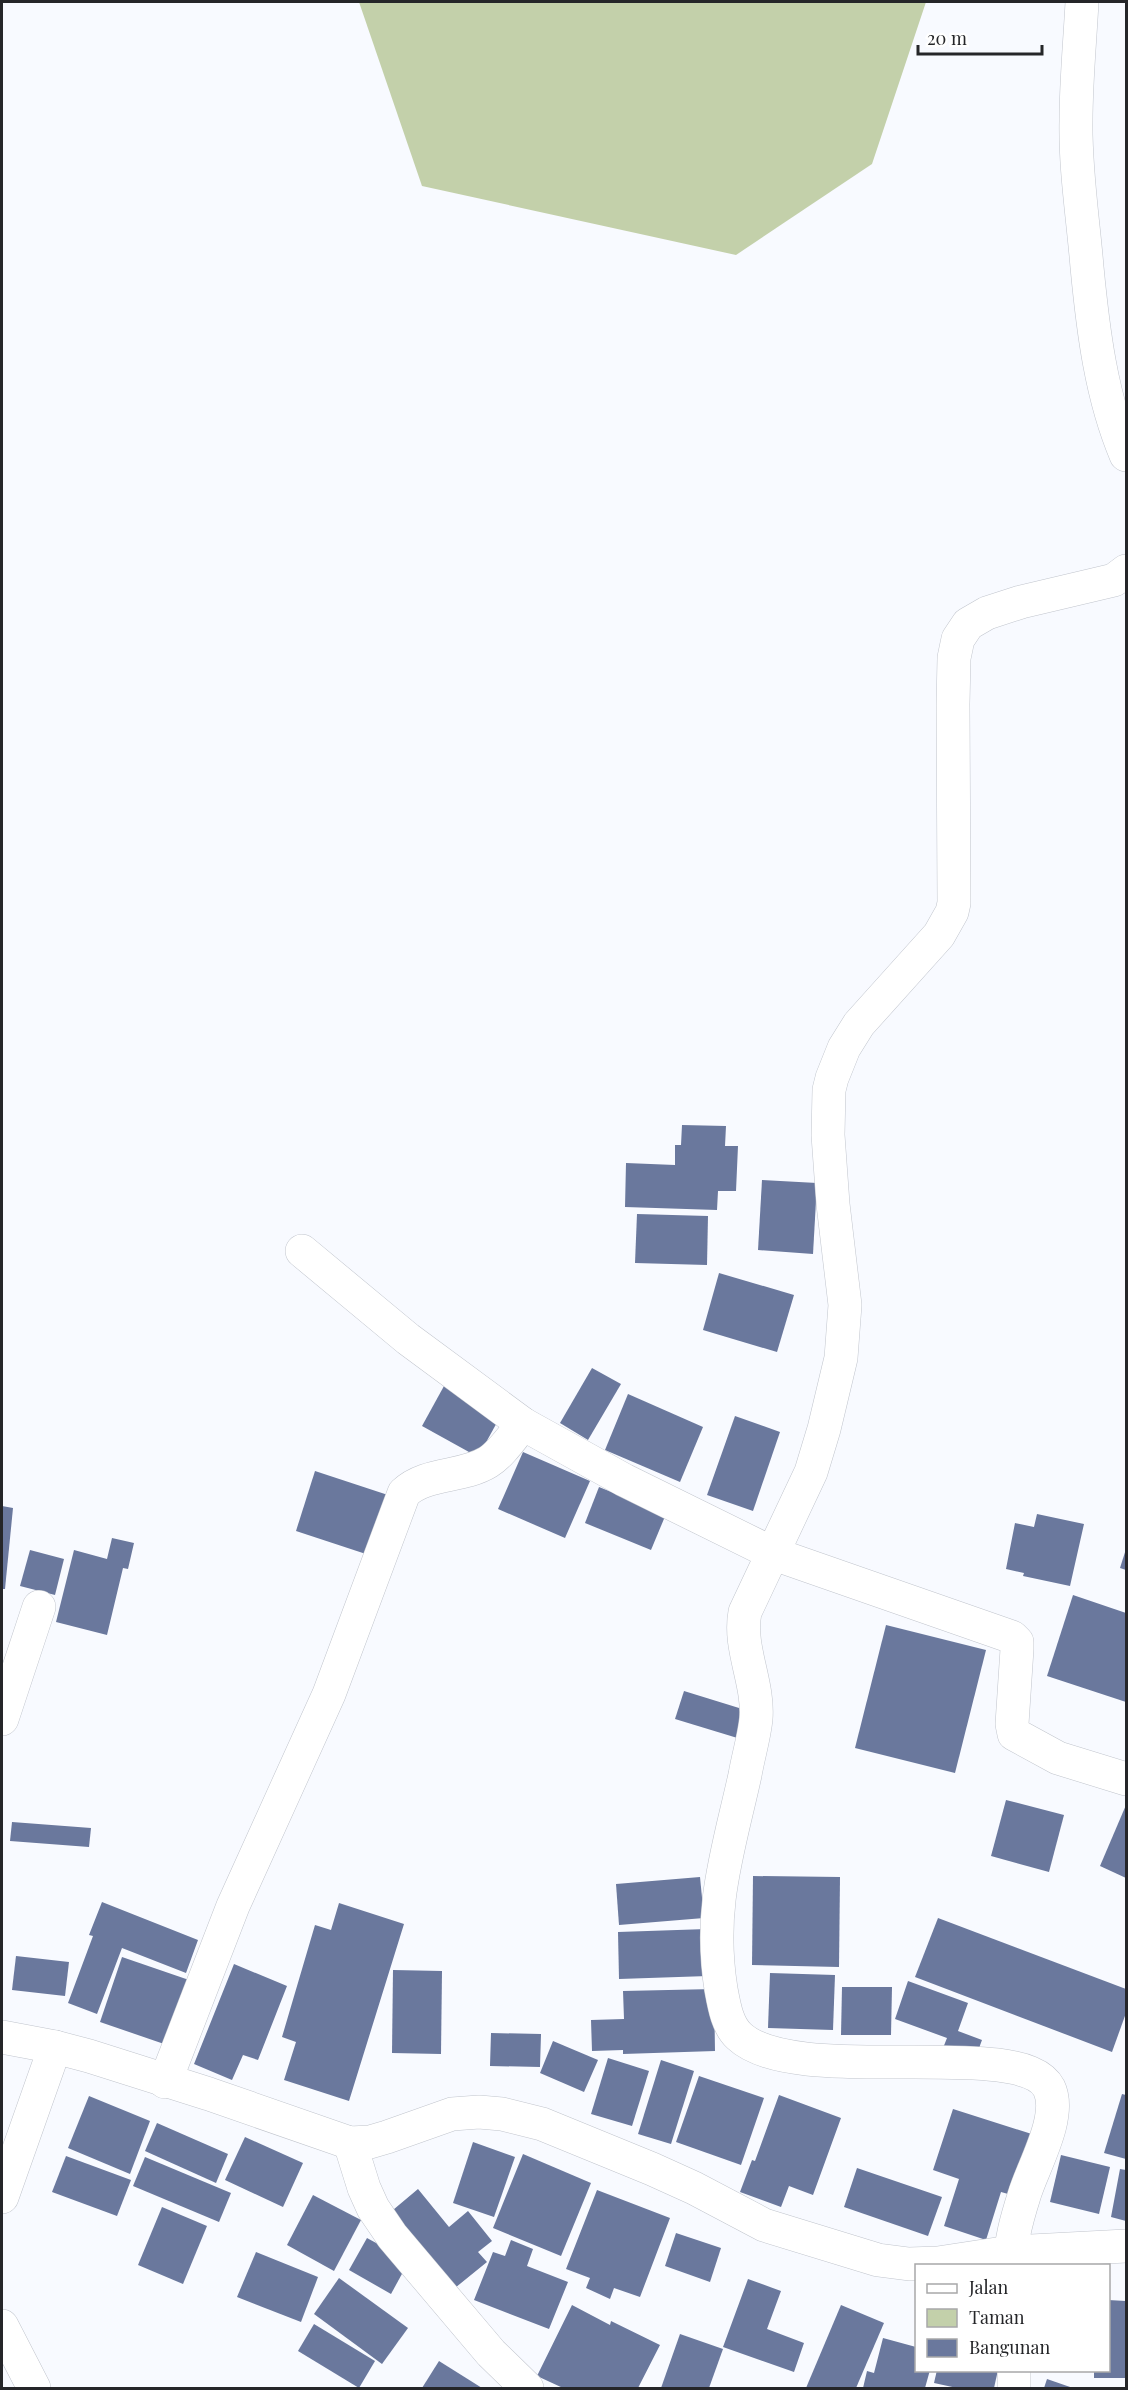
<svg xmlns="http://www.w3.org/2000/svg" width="1128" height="2390" font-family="'Playfair Display',serif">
	<rect width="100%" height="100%" fill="#f8faff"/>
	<path fill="#c3d0aa" d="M359,2h567l-54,162 -136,91 -314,-69z"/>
	<g fill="#6a789d">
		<path d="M682,1125l44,1 -1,20h13l-2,45h-18l-1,19 -92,-3 1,-44 49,2v-20h6z"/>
		<path d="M762,1180l55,3 -4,71 -55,-4z"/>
		<path d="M637,1214l71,2 -1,49 -72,-2z"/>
		<path d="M719,1273l75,22 -17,57 -74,-22z"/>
		<path d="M592,1368l29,16 -33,56 -28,-17z"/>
		<path d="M444,1386l56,31 -22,40 -56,-31z"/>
		<path d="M628,1394l75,33 -23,55 -75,-32z"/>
		<path d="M735,1416l45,16 -27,79 -46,-16z"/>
		<path d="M523,1452l67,29 -25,57 -67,-29z"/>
		<path d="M315,1471l79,26 -19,60 -79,-26z"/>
		<path d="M599,1487l67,27 -15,36 -66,-27z"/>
		<path d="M2,1506l11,2 -8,81h-3z"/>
		<path d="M1037,1514l47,10 -14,62 -47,-10 1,-3 -18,-4 9,-46 19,4z"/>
		<path d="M112,1538l22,5 -6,26 -5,-1 -16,67 -51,-13 18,-72 33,9z"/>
		<path d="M1126,1549v21l-6,-2z"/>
		<path d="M30,1550l34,9 -9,36 -35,-9z"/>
		<path d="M1073,1595l53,18v89l-79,-26z"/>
		<path d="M886,1625l100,25 -31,123 -100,-25z"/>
		<path d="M684,1691l68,21 -8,28 -69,-21z"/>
		<path d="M1006,1800l58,15 -15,57 -58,-16z"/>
		<path d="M1126,1805v73l-26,-12z"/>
		<path d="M12,1822l79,6 -2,19 -79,-6z"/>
		<path d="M753,1876l87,1 -1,90 -87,-2z"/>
		<path d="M700,1877l4,41 -85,7 -3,-41z"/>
		<path d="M102,1902l96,38 -12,33 -64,-25 -25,66 -29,-11 25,-67 -4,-1z"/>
		<path d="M339,1903l65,21 -55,177 -65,-21 12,-38 -14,-5 33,-112 16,5z"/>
		<path d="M938,1918l188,71v24l-14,39 -197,-75z"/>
		<path d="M707,1929l1,47 -89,3 -1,-47z"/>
		<path d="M16,1956l53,6 -4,34 -53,-6z"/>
		<path d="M122,1957l67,23 -22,65 -67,-23z"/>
		<path d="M234,1964l53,22 -29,74 -15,-5 -11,25 -38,-16z"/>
		<path d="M393,1970l49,1 -1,83 -49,-1z"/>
		<path d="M770,1973l65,2 -2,55 -65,-2z"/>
		<path d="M908,1981l60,22 -10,28 24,9 -7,19 -32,-11 4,-10 -52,-19z"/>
		<path d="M842,1987h50l-1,48h-50z"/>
		<path d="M714,1989l1,62 -92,3v-4l-31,1 -1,-31 33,-1 -1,-28z"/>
		<path d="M491,2033l50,1 -1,33 -50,-1z"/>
		<path d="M553,2041l45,19 -14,32 -44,-19z"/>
		<path d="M608,2058l41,13 -17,55 -41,-12z"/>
		<path d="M661,2060l33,11 -23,73 -33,-10z"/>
		<path d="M699,2076l65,22 -23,67 -65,-23z"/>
		<path d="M1122,2094l4,1v64l-22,-6z"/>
		<path d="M779,2095l62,23 -28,77 -24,-9 -8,21 -41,-15 12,-32 3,1z"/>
		<path d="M89,2096l61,25 -20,53 -62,-26z"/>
		<path d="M953,2109l85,27 -19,61 -18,-5 -15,48 -42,-14 15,-47 -26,-9z"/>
		<path d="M157,2123l71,31 -12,29 -71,-32z"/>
		<path d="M245,2137l58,26 -20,44 -58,-27z"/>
		<path d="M473,2142l42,15 -21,60 -41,-14z"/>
		<path d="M523,2154l68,29 -30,73 -68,-28z"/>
		<path d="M1061,2155l49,12 -11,47 -49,-12z"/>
		<path d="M66,2156l65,24 -14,36 -65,-24z"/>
		<path d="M145,2157l86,36 -12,29 -86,-36z"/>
		<path d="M857,2168l85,29 -14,39 -84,-29z"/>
		<path d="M1120,2169l6,1v51l-15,-4z"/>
		<path d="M418,2189l31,38 19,-16 24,30 -14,11 9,10 -37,30 -63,-77z"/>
		<path d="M597,2190l73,28 -30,79 -26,-9 -4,11 -24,-11 4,-10 -24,-9z"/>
		<path d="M313,2195l48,25 -27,51 -47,-26z"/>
		<path d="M162,2207l45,19 -24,58 -45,-19z"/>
		<path d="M676,2233l45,15 -11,34 -45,-16z"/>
		<path d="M367,2238l42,23 -18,33 -42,-24z"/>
		<path d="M511,2240l22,9 -6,17 41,16 -19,47 -75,-29 19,-48 12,4z"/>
		<path d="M256,2252l62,25 -17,45 -64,-25z"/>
		<path d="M339,2278l69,50 -26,36 -68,-50z"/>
		<path d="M748,2279l33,12 -14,38 37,14 -10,29 -71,-25z"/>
		<path d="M1108,2300l18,1v77h-32v-8h14z"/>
		<path d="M572,2305l38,20 1,-4 49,24 -22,43h-75l-26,-12z"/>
		<path d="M841,2305l43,18 -28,65h-50z"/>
		<path d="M314,2324l61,37 -16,27 -61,-37z"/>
		<path d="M680,2334l43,15 -14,39h-48z"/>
		<path d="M883,2338l33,9v23h14l-5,18h-62l4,-17 7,2z"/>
		<path d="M439,2361l43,27h-60z"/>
		<path d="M937,2370h61l-4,18h-37l-23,-5z"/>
		<path d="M1047,2379l26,9h-29z"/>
	</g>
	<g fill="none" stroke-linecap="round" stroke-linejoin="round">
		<g stroke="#c1c5cd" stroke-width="34">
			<g id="street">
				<path d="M1082,2c-2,39 -6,79 -6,119 -1,48 7,97 11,146 6,63 14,129 39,188"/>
				<path d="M302,1251l106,88 115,85 101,56 150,74 238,83 5,5v7l-5,75 2,10 44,24 68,21"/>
				<path d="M2,1719l37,-112"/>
				<path d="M2,2037l53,10 34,9 120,38 141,49 20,-1 17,-5 65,-23 27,-2 23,2 40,10 110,45 42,19 70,37 114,35 31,4 29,-1 72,-11 116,-6"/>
				<path d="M165,2082l68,-176 96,-212 75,-201c22,-21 58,-15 84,-31 13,-8 25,-26 35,-38"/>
				<path d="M350,2143l14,45 9,20 19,28 99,117 36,35"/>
				<path d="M2,2197l53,-150"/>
				<path d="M1010,2266c0,-24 7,-48 14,-70 8,-28 39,-79 25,-108 -27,-53 -254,1 -310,-52 -12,-11 -15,-31 -18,-47 -13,-81 7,-137 24,-214 3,-18 9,-37 11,-56 3,-37 -18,-71 -11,-107l66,-140 13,-43 17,-71 4,-53 -12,-101 -5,-69 1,-45 3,-12 12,-30 15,-24 80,-89 13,-23 2,-9 -1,-199 1,-46 4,-19 10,-15 19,-11 34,-11 93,-22 12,-9"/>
				<path d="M2,2326l32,62"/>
				<path d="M1014,2370v18"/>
			</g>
		</g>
		<use href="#street" stroke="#fff" stroke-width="33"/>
	</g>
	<rect width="1128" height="2390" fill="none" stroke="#252629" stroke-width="6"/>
	<rect x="915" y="2264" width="195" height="108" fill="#ffffff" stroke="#a8a8a9" stroke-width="1.5"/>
	<rect x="927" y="2284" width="30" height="9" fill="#ffffff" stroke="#a8a8a9" stroke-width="1.5"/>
	<text x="969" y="2294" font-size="18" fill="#252629">Jalan</text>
	<rect x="927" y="2309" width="30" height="18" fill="#c3d0aa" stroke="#a8a8a9" stroke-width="1.5"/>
	<text x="969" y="2324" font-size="18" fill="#252629">Taman</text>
	<rect x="927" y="2339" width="30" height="18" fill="#6a789d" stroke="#a8a8a9" stroke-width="1.5"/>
	<text x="969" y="2354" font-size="18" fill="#252629">Bangunan</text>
	<path d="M918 45v9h124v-9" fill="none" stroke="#252629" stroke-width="3"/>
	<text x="927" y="45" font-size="18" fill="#252629" stroke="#ffffff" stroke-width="4.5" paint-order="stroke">20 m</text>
</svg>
